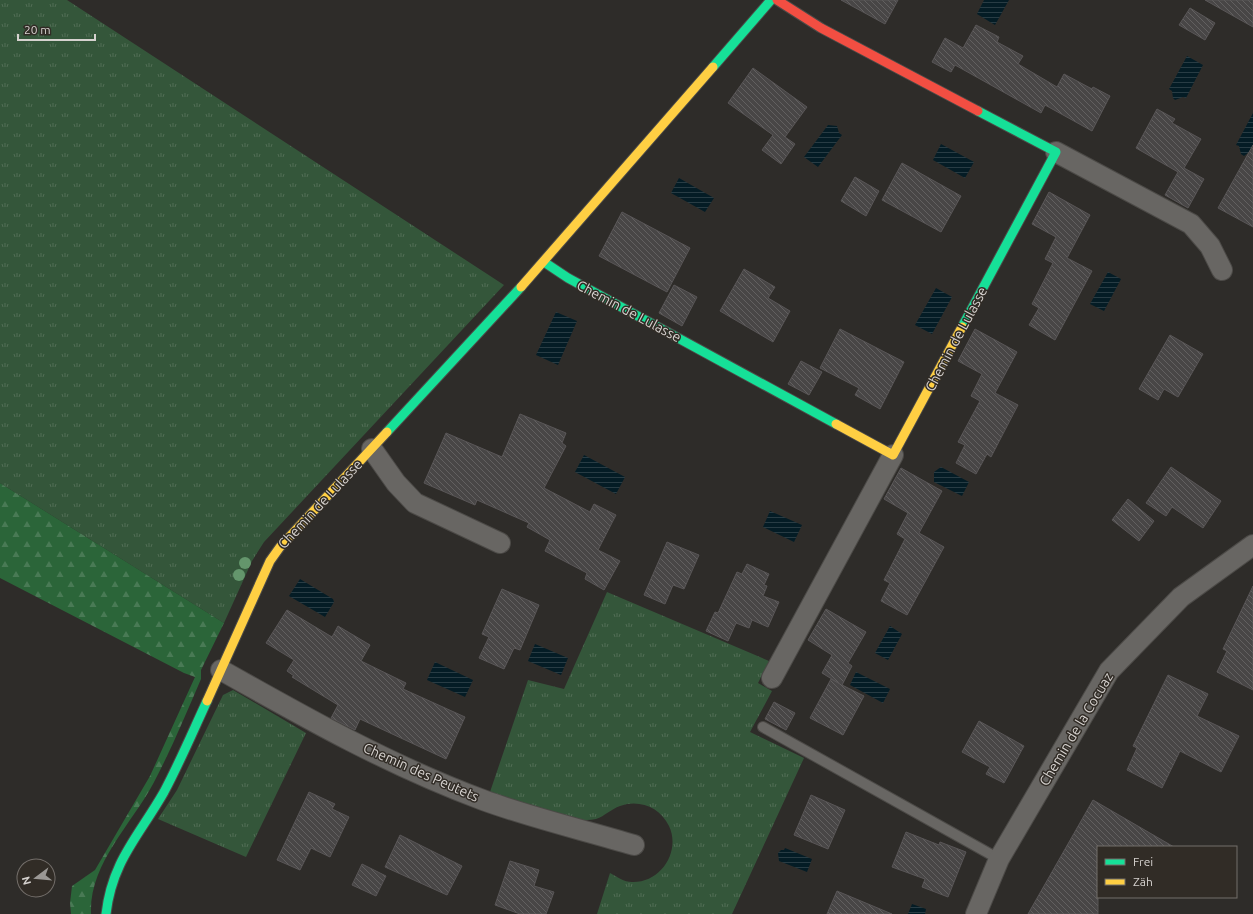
<svg xmlns="http://www.w3.org/2000/svg" width="1253" height="914" font-family="Ubuntu,sans-serif">
	<defs>
		<pattern id="grass-tufts" width="24" height="20" patternUnits="userSpaceOnUse"><rect width="24" height="20" fill="#34563a"/><path d="M3 7l-1-3M5 7V3M7 7l1-3M15 17l-1-3M17 17v-4M19 17l1-3" fill="none" stroke="#516d55"/></pattern>
		<pattern id="forest-firs" width="22" height="20" patternUnits="userSpaceOnUse"><rect width="22" height="20" fill="#2b6539"/><path d="M5 1l3.5 6h-7zM16 11l3.5 6h-7z" fill="#497a55"/></pattern>
		<pattern id="water-rules" width="6" height="5" patternUnits="userSpaceOnUse"><rect width="6" height="5" fill="#041c25"/><path d="M0 2.5h6" fill="none" stroke="#283c44"/></pattern>
		<pattern id="building-back-hatch" width="6" height="6" patternUnits="userSpaceOnUse"><rect width="6" height="6" fill="#484646"/><path d="M-1 5l2 2M0 0l6 6M5-1l2 2" fill="none" stroke="#626060"/></pattern>
	</defs>
	<rect width="100%" height="100%" fill="#2e2c29"/>
	<g fill="url(#grass-tufts)">
		<path d="M0,0h67l437,285 -240,257 -12,19 -28,62 -224,-140z"/>
		<path d="M607,592l162,69 -11,22 14,8 -22,41 54,26 -72,156h-135l13,-41c7,4 14,9 22,9 29,1 49,-31 37,-56 -9,-19 -30,-27 -49,-20 -9,3 -15,10 -24,13 -8,2 -16,1 -24,-1l-82,-26 38,-112 36,9z"/>
		<path d="M233,690l73,43 -60,124 -88,-38 19,-29 46,-95z"/>
	</g>
	<path fill="url(#forest-firs)" d="M0,483l224,140 -23,47v9c-15,35 -30,71 -48,105 -22,41 -64,80 -62,130h-20l-1,-11 2,-17 23,-16 55,-94 45,-99 -11,-4 -184,-95z"/>
	<g fill="url(#water-rules)">
		<path d="M984,0h25l-14,25 -18,-11z"/>
		<path d="M1187,56l16,9 -17,33 -3,-1 -8,3 -2,-2 -1,-7 -3,-2z"/>
		<path d="M1253,113v40l-4,-1 -5,4 -3,-2 -2,-8 -3,-1z"/>
		<path d="M828,125l9,1 2,7 3,2 -24,32 -14,-10z"/>
		<path d="M941,144l33,18 -9,16 -32,-18z"/>
		<path d="M679,178l35,20 -9,14 -34,-19z"/>
		<path d="M1108,272l13,7 -17,32 -14,-7z"/>
		<path d="M936,288l16,9 -20,37 -17,-9z"/>
		<path d="M556,312l21,9 -19,44 -22,-10z"/>
		<path d="M584,455l41,22 -9,17 -41,-22z"/>
		<path d="M941,467l28,15 -7,14 -28,-14v-10z"/>
		<path d="M770,511l32,14 -8,17 -31,-15z"/>
		<path d="M300,579l33,20 1,3 -9,15 -36,-21z"/>
		<path d="M890,626l12,8 -14,26 -13,-7z"/>
		<path d="M535,644l33,14 -7,17 -33,-14z"/>
		<path d="M435,662l38,18 -8,17 -38,-17z"/>
		<path d="M856,672l34,17 -7,14 -33,-18z"/>
		<path d="M785,848l27,11 -5,13 -28,-11 -1,-8 3,-3h3z"/>
		<path d="M912,904l14,5 -1,5h-17z"/>
	</g>
	<g fill="url(#building-back-hatch)" stroke="#595657">
		<path d="M841,0h57l-13,24z"/>
		<path d="M1205,0h48v27z"/>
		<path d="M1190,8l25,15 -10,17 -26,-15z"/>
		<path d="M976,25l23,12 -2,5 26,14 -5,8 39,23 7,-13 28,15 1,-2 17,9 -18,35 -47,-26 -4,8 -86,-48 -4,7 -19,-10 13,-24 18,10z"/>
		<path d="M753,68l54,39 -22,30 10,7 -14,20 -19,-14 11,-15 -45,-32z"/>
		<path d="M1157,109l18,10 -3,4 29,16 -17,29 20,11 -16,29 -23,-13 13,-23 -42,-24z"/>
		<path d="M1253,145v82l-35,-19z"/>
		<path d="M902,163l59,33 -20,36 -59,-32z"/>
		<path d="M855,177l24,14 -13,25 -25,-15z"/>
		<path d="M1049,192l41,23 -23,43 25,13 -37,69 -26,-15 10,-17 -7,-4 21,-41 -8,-4 11,-22 -24,-13z"/>
		<path d="M622,212l68,36 -23,44 -68,-36z"/>
		<path d="M744,269l31,18 -7,11 22,13 -17,31 -53,-31z"/>
		<path d="M674,285l23,12 -15,29 -23,-13z"/>
		<path d="M840,329l64,33 -24,47 -25,-14 4,-7 -39,-20z"/>
		<path d="M975,329l42,23 -22,41 23,12 -27,52 -4,-3 -11,20 -20,-11 9,-18 -7,-3 22,-41 -9,-5 11,-22 -24,-13z"/>
		<path d="M1170,335l33,19 -25,43 -14,-8 -6,11 -19,-11z"/>
		<path d="M801,361l21,11 -13,23 -21,-11z"/>
		<path d="M520,414l46,19 -4,10 4,3 -22,42 46,24 4,-8 22,11 -18,35 22,11 -16,29 -19,-11 2,-6 -42,-22 5,-11 -23,-13 2,-4 -52,-23 -2,5 -51,-22 22,-50 56,24z"/>
		<path d="M1171,467l50,34 -18,27 -31,-21 -6,9 -20,-13z"/>
		<path d="M901,468l41,23 -23,42 25,14 -37,68 -26,-14 9,-18 -6,-3 21,-41 -8,-5 11,-21 -24,-14z"/>
		<path d="M1128,499l26,22 -15,20 -27,-21z"/>
		<path d="M667,542l32,13 -15,34 -11,-4 -8,19 -21,-9z"/>
		<path d="M747,564l22,10 -5,11 3,1 -4,10 16,6 -11,25 -16,-7 -3,8 -13,-5 -8,18 -22,-10 9,-19 3,1 19,-41 5,2z"/>
		<path d="M1253,586v104l-36,-18 10,-21 -4,-2z"/>
		<path d="M502,589l37,16 -19,45 -6,-2 -10,21 -25,-11 10,-21 -7,-3z"/>
		<path d="M826,609l40,23 -18,31 4,3 -10,19 22,11 -21,39 -33,-17 21,-39 9,5 -18,-11 10,-18 -24,-15z"/>
		<path d="M287,610l45,27 6,-11 32,19 -9,16 45,22 -3,6 62,28 -19,42 -86,-40 -5,11 -24,-12 7,-13 -46,-28 2,-1 -7,-5 7,-11 -28,-17z"/>
		<path d="M1168,675l40,19 -11,22 42,20 -18,36 -41,-21 -18,37 -35,-18 10,-22 -4,-2z"/>
		<path d="M774,702l21,11 -9,17 -21,-11z"/>
		<path d="M979,721l45,25 -20,37 -18,-9 4,-7 -28,-15z"/>
		<path d="M309,792l26,12 -3,5 17,8 -19,40 -19,-9 -11,22 -23,-10z"/>
		<path d="M811,795l34,15 -17,39 -34,-14z"/>
		<path d="M1093,800l81,47h-76v67h-70z"/>
		<path d="M906,832l33,13 1,-3 26,10 -18,45 -26,-10 3,-8 -33,-12z"/>
		<path d="M400,835l62,31 -15,29 -62,-28z"/>
		<path d="M510,861l29,9 -5,16 20,6 -8,22h-26l-25,-9z"/>
		<path d="M362,864l24,12 -10,20 -24,-11z"/>
		<path d="M837,891l55,23h-65z"/>
	</g>
	<g fill="none" stroke-linecap="round" stroke-linejoin="round">
		<g stroke="#4c4a47" stroke-width="12">
			<path id="lane" d="M763,727l236,132"/>
		</g>
		<g stroke="#4c4a47" stroke-width="22">
			<g id="street">
				<path d="M1056,152l135,72 19,22 12,24"/>
				<path d="M372,449l24,34 19,20 85,40"/>
				<path d="M221,670c85,48 170,96 262,130 49,18 101,30 151,45"/>
				<path d="M772,678l121,-223"/>
				<path d="M976,914l23,-55 110,-188 72,-74 72,-52"/>
			</g>
		</g>
		<g stroke="#4c4a47" stroke-width="11">
			<g id="fast">
				<path d="M713,67l58,-67"/>
				<path d="M544,262l24,16 268,146"/>
				<path d="M962,327l94,-175 -78,-41"/>
				<path d="M387,432l134,-145"/>
				<path d="M106,914c6,-53 33,-78 58,-122 16,-30 29,-61 43,-91"/>
			</g>
		</g>
		<g stroke="#4c4a47" stroke-width="11">
			<g id="slow">
				<path d="M521,287l192,-220"/>
				<path d="M836,424l57,31 69,-128"/>
				<path d="M207,701l63,-140 10,-14 107,-115"/>
			</g>
		</g>
		<g stroke="#4c4a47" stroke-width="11">
			<path id="jam" d="M777,0l44,28 157,83"/>
		</g>
		<use href="#lane" stroke="#686663" stroke-width="10"/>
		<use href="#street" stroke="#686663" stroke-width="20"/>
		<use href="#fast" stroke="#16e098" stroke-width="9"/>
		<use href="#slow" stroke="#ffcf43" stroke-width="9"/>
		<use href="#jam" stroke="#f24e42" stroke-width="9"/>
	</g>
	<g fill="#64966c">
		<circle cx="245" cy="563" r="6"/>
		<circle cx="239" cy="575" r="6"/>
	</g>
	<g text-anchor="middle" dominant-baseline="central" stroke-width="3" stroke-linejoin="round" paint-order="stroke">
		<g font-size="14" fill="#d6d2cf" stroke="#312c26">
			<text transform="translate(629 311) rotate(28)">Chemin de Lulasse</text>
			<text transform="translate(956 339) rotate(-62)">Chemin de Lulasse</text>
			<text transform="translate(320 504) rotate(-47)">Chemin de Lulasse</text>
			<text transform="translate(1076 729) rotate(-59)">Chemin de la Cocuaz</text>
			<text transform="translate(421 772) rotate(24)">Chemin des Peutets</text>
		</g>
	</g>
	<rect x="1097" y="846" width="140" height="52" fill="#312c26" stroke="#736e6a"/>
	<rect x="1105" y="859" width="20" height="6" fill="#16e098" stroke="#736e6a"/>
	<text x="1133" y="866" font-size="12" fill="#d6d2cf">Frei</text>
	<rect x="1105" y="879" width="20" height="6" fill="#ffcf43" stroke="#736e6a"/>
	<text x="1133" y="886" font-size="12" fill="#d6d2cf">Zäh</text>
	<g transform="translate(36 878) rotate(254)"><circle r="19" fill="#312c26" stroke="#736e6a"/>
	<path d="M0-3L7 15L0 10L-7 15Z" fill="#9b9895"/>
	<text y="-6" font-size="11" font-weight="bold" text-anchor="middle" fill="#d6d2cf">N</text>
	</g>
	<path d="M18 34v6h77v-6" fill="none" stroke="#d6d2cf" stroke-width="2"/>
	<text x="24" y="34" font-size="12" fill="#d6d2cf" stroke="#312c26" stroke-width="3" paint-order="stroke">20 m</text>
</svg>
